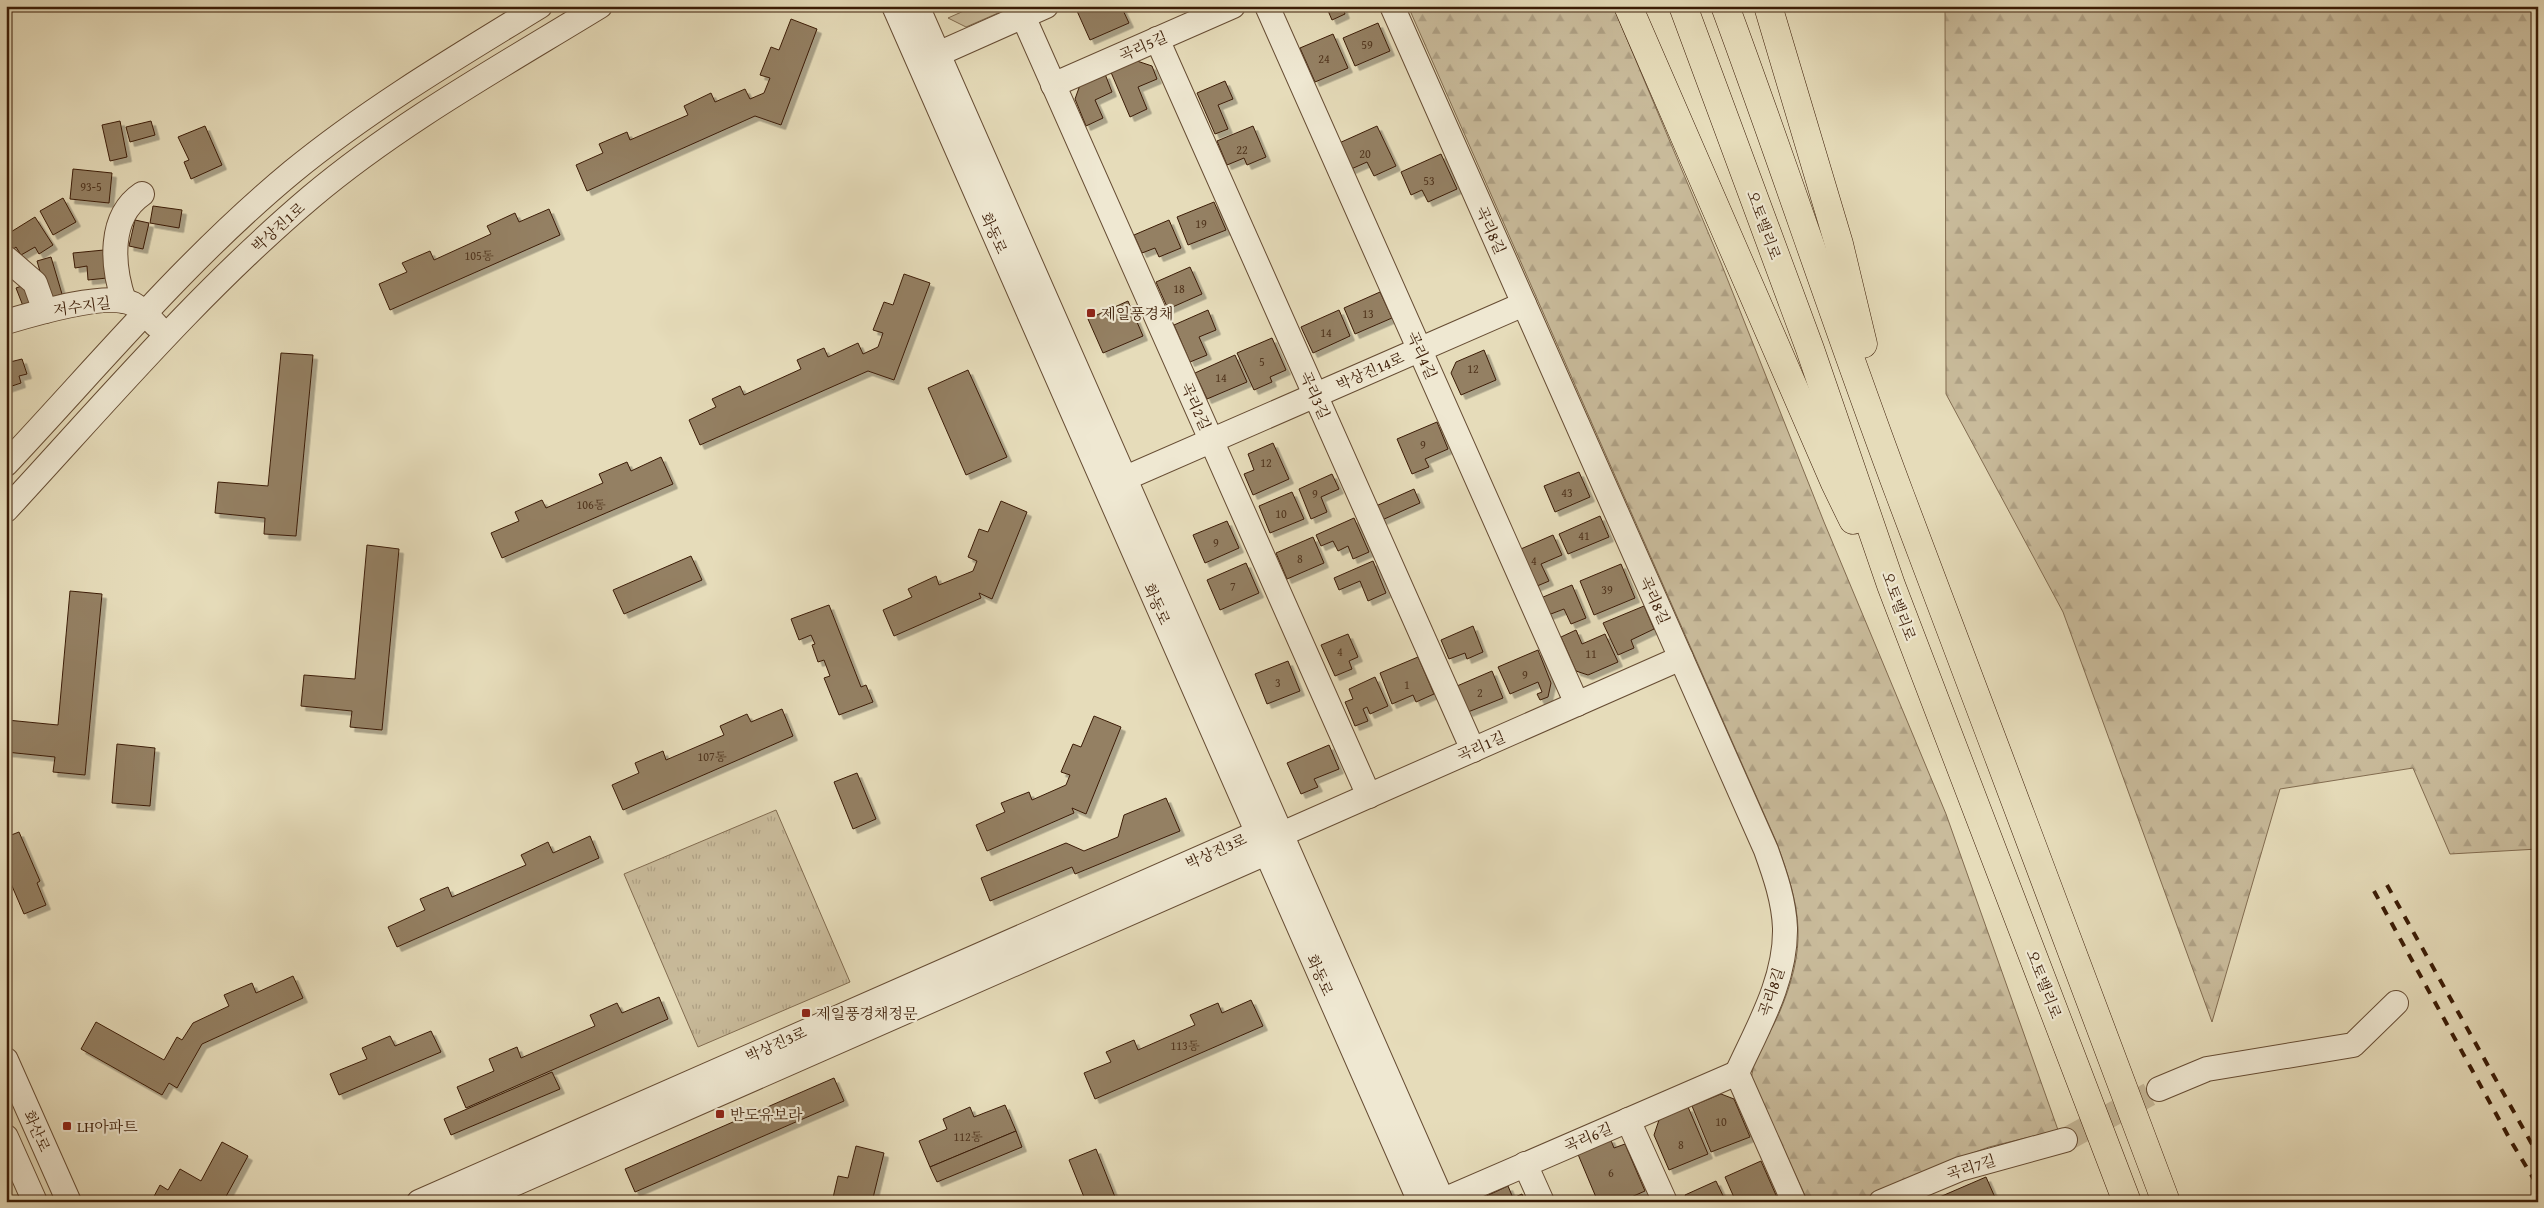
<svg xmlns="http://www.w3.org/2000/svg" width="2544" height="1208" font-family="'Gentium Book Plus','Noto Serif KR',serif">
	<defs>
		<pattern id="forest-firs" width="22" height="20" patternUnits="userSpaceOnUse" patternTransform="scale(1.25)"><rect width="22" height="20" fill="#c9bb9b"/><path d="M5 1l3.5 6h-7zM16 11l3.5 6h-7z" fill="#aea084"/></pattern>
		<pattern id="park-tufts" width="24" height="20" patternUnits="userSpaceOnUse" patternTransform="scale(1.25)"><rect width="24" height="20" fill="#c9bb9b"/><path d="M3 7l-1-3M5 7V3M7 7l1-3M15 17l-1-3M17 17v-4M19 17l1-3" fill="none" stroke="#aea084"/></pattern>
		<filter id="shadow"><feDropShadow dx="4.5" dy="4.5" stdDeviation="0" flood-color="#0004"/></filter>
	</defs>
	<rect width="100%" height="100%" fill="#e6dcba"/>
	<filter id="stains"><feTurbulence type="fractalNoise" baseFrequency=".004" numOctaves="4"/><feColorMatrix values="0 0 0 0 .2 0 0 0 0 .09 0 0 0 0 .02 0 0 0 .5 -.17"/></filter>
	<radialGradient id="worn" r=".72"><stop offset=".6" stop-color="#630" stop-opacity="0"/><stop offset="1" stop-color="#630" stop-opacity=".3"/></radialGradient>
	<path fill="#c9bb9b" stroke="#826c50" d="M975,6h39l-48,21 -18,-9z"/>
	<g fill="url(#forest-firs)" stroke="#826c50">
		<path d="M1408,6h205l108,257 103,259 122,292 112,316 -69,17 -33,12 -96,43h-52l-57,-123c2,-7 2,-16 5,-23 6,-14 16,-26 22,-40 30,-70 24,-105 -2,-175z"/>
		<path d="M1945,6h593v843l-88,5 -37,-86 -133,21 -68,233 -149,-410 -117,-218z"/>
	</g>
	<path fill="url(#park-tufts)" stroke="#826c50" d="M776,810l74,172 -152,65 -74,-173z"/>
	<g fill="#948064" stroke="#3b1c06" filter="url(#shadow)">
		<path d="M1089,6h32l8,17 -39,17 -13,-29z"/>
		<path d="M1326,6h16l3,8 -13,6z"/>
		<path d="M791,19l26,10 -36,96 -26,-9 -168,75 -11,-26 27,-12 -4,-9 28,-12 3,8 58,-25 -4,-9 27,-13 4,9 30,-13 5,10 14,-6 6,-15 -10,-3 11,-28 8,3z"/>
		<path d="M1378,23l12,28 -35,15 -12,-28z"/>
		<path d="M1333,34l15,34 -33,14 -15,-34z"/>
		<path d="M1134,60l18,6 5,13 -19,8 9,22 -17,8 -20,-47z"/>
		<path d="M1105,74l7,18 -17,8 8,18 -17,8 -11,-27 5,-14z"/>
		<path d="M1225,81l8,18 -15,6 10,24 -13,5 -18,-41z"/>
		<path d="M120,121l7,36 -17,4 -8,-36z"/>
		<path d="M151,121l4,14 -25,7 -4,-15z"/>
		<path d="M205,126l17,39 -31,14 -7,-17 5,-2 -11,-23z"/>
		<path d="M1253,126l13,31 -19,8 -3,-7 -17,7 -10,-24z"/>
		<path d="M1377,126l19,40 -22,10 -7,-14 -18,8 -12,-26z"/>
		<path d="M1441,154l16,35 -29,13 -6,-12 -11,5 -10,-23z"/>
		<path d="M73,169l39,4 -3,30 -39,-4z"/>
		<path d="M63,198l13,24 -23,13 -13,-24z"/>
		<path d="M1214,202l12,28 -38,15 -11,-28z"/>
		<path d="M153,206l29,4 -3,18 -29,-5z"/>
		<path d="M549,209l11,26 -170,75 -11,-26 28,-12 -5,-9 28,-12 4,9 57,-26 -4,-8 28,-13 4,9z"/>
		<path d="M35,217l18,28 -14,9 -4,-7 -14,8 -5,-8 -5,4 -5,-7v-9z"/>
		<path d="M135,220l14,3 -6,26 -14,-3z"/>
		<path d="M1169,220l12,28 -22,9 -4,-9 -13,5 -8,-18z"/>
		<path d="M104,250l3,28 -19,2 -1,-14 -12,2 -2,-15z"/>
		<path d="M51,257l11,37 -14,5 -11,-38z"/>
		<path d="M1190,267l12,27 -34,15 -12,-27z"/>
		<path d="M904,274l26,9 -36,97 -26,-9 -168,74 -11,-25 27,-13 -4,-8 28,-13 4,9 57,-26 -4,-9 27,-12 4,9 30,-14 5,11 15,-7 5,-14 -10,-3 11,-28 9,3z"/>
		<path d="M30,283l6,18 -13,5 -7,-18z"/>
		<path d="M1380,292l12,26 -37,16 -11,-26z"/>
		<path d="M1128,301l15,35 -40,17 -15,-34z"/>
		<path d="M1208,310l8,20 -17,7 8,18 -17,7 -16,-37z"/>
		<path d="M1339,310l11,26 -37,17 -12,-26z"/>
		<path d="M1272,338l14,32 -16,7 2,5 -18,8 -17,-37z"/>
		<path d="M1484,350l12,30 -35,15 -10,-22 5,-11z"/>
		<path d="M281,353l32,2 -17,181 -32,-2 1,-16 -50,-5 3,-31 50,4z"/>
		<path d="M1235,355l12,27 -40,17 -12,-26z"/>
		<path d="M22,359l5,15 -8,2 2,7 -15,5v-25z"/>
		<path d="M968,370l39,87 -41,18 -38,-87z"/>
		<path d="M1437,422l11,27 -23,10 4,8 -17,7 -15,-35z"/>
		<path d="M1273,443l16,36 -36,16 -9,-21 10,-4 -6,-16z"/>
		<path d="M661,457l12,27 -171,74 -11,-25 28,-12 -4,-9 27,-12 4,8 57,-25 -4,-9 28,-12 4,9z"/>
		<path d="M1579,472l11,25 -35,15 -11,-26z"/>
		<path d="M1332,474l7,15 -18,8 6,15 -16,7 -12,-30z"/>
		<path d="M1414,489l6,14 -38,17 -6,-14z"/>
		<path d="M1292,492l12,27 -34,14 -11,-27z"/>
		<path d="M1001,501l26,11 -35,87 -13,-6 2,5 -87,38 -11,-26 29,-13 -4,-8 28,-13 3,9 34,-14 4,-10 -9,-4 11,-28 9,3z"/>
		<path d="M1600,516l9,21 -41,17 -9,-20z"/>
		<path d="M1354,518l15,34 -16,7 -5,-13 -10,5 -5,-10 -12,5 -5,-11z"/>
		<path d="M1227,521l12,27 -34,15 -12,-28z"/>
		<path d="M1553,535l9,20 -21,9 8,17 -19,8 -16,-37z"/>
		<path d="M1313,537l11,26 -37,16 -11,-26z"/>
		<path d="M367,545l32,4 -17,181 -32,-3 2,-16 -51,-5 3,-31 51,4z"/>
		<path d="M691,556l11,24 -78,34 -11,-24z"/>
		<path d="M1373,561l13,32 -18,8 -8,-20 -21,9 -5,-12z"/>
		<path d="M1246,563l13,30 -39,17 -13,-30z"/>
		<path d="M1621,564l14,34 -41,17 -14,-34z"/>
		<path d="M1572,585l14,33 -15,6 -7,-15 -21,8 -7,-17z"/>
		<path d="M70,591l32,3 -17,181 -32,-3 2,-15 -49,-5 1,-32 51,5z"/>
		<path d="M829,605l32,82 5,-2 7,17 -34,13 -15,-37 6,-2 -6,-16 -6,2 -6,-17 3,-1 -4,-9 -12,5 -8,-21z"/>
		<path d="M1644,606l10,23 -23,11 3,8 -16,7 -15,-32z"/>
		<path d="M1473,626l10,26 -16,7 -2,-6 -16,6 -8,-19z"/>
		<path d="M1576,630l6,14 23,-10 13,28 -30,13 -12,-4 -15,-34z"/>
		<path d="M1348,634l10,23 -9,4 3,8 -17,7 -14,-31z"/>
		<path d="M1538,650l13,33 -3,14 -8,3 -3,-6 5,-2 -4,-10 -28,12 -12,-27z"/>
		<path d="M1418,657l16,37 -18,8 -3,-7 -21,9 -12,-31z"/>
		<path d="M1288,661l12,30 -33,13 -12,-30z"/>
		<path d="M1492,671l11,27 -35,14 -11,-26z"/>
		<path d="M1375,677l13,29 -18,8 -3,-7 -4,2 5,12 -13,5 -10,-24 8,-3 -4,-10z"/>
		<path d="M782,709l11,27 -170,74 -11,-25 27,-12 -4,-10 28,-12 3,9 58,-25 -4,-9 27,-12 4,8z"/>
		<path d="M1094,716l27,11 -35,87 -14,-6 2,5 -87,38 -11,-26 29,-13 -4,-9 28,-11 3,8 34,-15 4,-10 -9,-3 12,-28 8,3z"/>
		<path d="M117,744l38,4 -5,58 -38,-3z"/>
		<path d="M1329,745l10,24 -25,10 4,8 -17,7 -14,-31z"/>
		<path d="M857,773l19,46 -23,10 -19,-47z"/>
		<path d="M1166,798l14,33 -105,43 -3,-7 -82,34 -9,-23 85,-35 18,8 34,-14 6,-22z"/>
		<path d="M19,832l21,49 -3,2 9,22 -22,9 -18,-42v-35z"/>
		<path d="M590,836l9,22 -202,89 -9,-20 37,-17 -5,-11 28,-12 4,10 74,-32 -5,-10 27,-13 5,11z"/>
		<path d="M293,976l10,22 -101,46 -25,44 -8,-5 -7,12 -81,-46 15,-27 68,38 13,-23 5,3 11,-17 36,-17 -5,-11 28,-12 4,10z"/>
		<path d="M659,997l9,22 -202,89 -9,-21 37,-16 -5,-12 28,-12 4,11 74,-32 -5,-11 27,-12 5,10z"/>
		<path d="M1251,1000l12,26 -168,73 -11,-26 27,-11 -5,-10 28,-12 4,10 57,-25 -5,-10 28,-12 4,10z"/>
		<path d="M431,1031l10,21 -102,43 -9,-21 37,-15 -5,-11 28,-12 5,10z"/>
		<path d="M552,1072l8,17 -109,46 -7,-16z"/>
		<path d="M834,1078l10,23 -209,91 -10,-23z"/>
		<path d="M1721,1094l13,5 16,38 -39,15 -19,-46z"/>
		<path d="M1005,1105l11,26 -86,36 -11,-26 28,-12 -4,-10 27,-12 4,10z"/>
		<path d="M1688,1107l20,47 -39,16 -15,-35 5,-15z"/>
		<path d="M1016,1131l6,16 -85,35 -7,-15z"/>
		<path d="M1610,1138l4,10 11,-4 20,47 -25,11h-22l-21,-50z"/>
		<path d="M222,1142l26,14 -25,46h-72l9,-17 8,5 12,-21 21,12z"/>
		<path d="M856,1146l28,7 -12,49h-40l6,-26 10,2z"/>
		<path d="M1096,1149l21,53h-31l-17,-42z"/>
		<path d="M1761,1161l18,41h-43l-11,-25z"/>
		<path d="M1986,1177l11,25h-69z"/>
		<path d="M1716,1181l10,21h-38l-3,-7z"/>
		<path d="M1508,1186l5,12 9,-4 3,8h-41l-2,-4z"/>
	</g>
	<g fill="none" stroke-linecap="round" stroke-linejoin="round">
		<path stroke="#c4b696" stroke-width="24" stroke-dasharray="24 12" stroke-linecap="butt" d="M2065,1140l94,-51"/>
		<g stroke="#664c33" stroke-width="26">
			<g id="minor">
				<path d="M894,6l526,1196"/>
				<path d="M917,6l526,1196"/>
				<path d="M1267,6l310,698"/>
				<path d="M1392,6l374,844c9,25 18,51 19,78 1,52 -27,99 -48,145l57,129"/>
				<path d="M1023,16l346,780"/>
				<path d="M1157,39l316,711"/>
				<path d="M938,54l108,-48"/>
				<path d="M1053,85l180,-79"/>
				<path d="M6,258l29,25 10,28"/>
				<path d="M124,301c-12,-35 -16,-84 18,-107"/>
				<path d="M6,322c27,-8 102,-31 127,-18 9,5 16,14 23,21"/>
				<path d="M6,464c93,-99 181,-205 286,-292 77,-63 163,-114 248,-166"/>
				<path d="M1112,484l412,-180"/>
				<path d="M6,510c99,-107 194,-219 305,-313 88,-74 191,-131 289,-191"/>
				<path d="M6,1060l63,142"/>
				<path d="M2159,1089l48,-20 146,-24 43,-42"/>
				<path d="M1628,1120l37,82"/>
				<path d="M6,1137l29,65"/>
				<path d="M1525,1164l17,38"/>
				<path d="M419,1202l838,-369 25,1 399,-176"/>
				<path d="M473,1202l793,-349 9,-11"/>
				<path d="M1439,1202l298,-129"/>
				<path d="M1881,1202l79,-33 105,-29"/>
			</g>
		</g>
		<g stroke="#3b1c06" stroke-width="29">
			<g id="highway">
				<path d="M1628,6l207,477 18,37"/>
				<path d="M1683,6l127,343 81,236 236,617"/>
				<path d="M1725,6c60,162 114,327 175,489 88,236 179,470 266,707"/>
				<path d="M1768,6l71,238 24,100"/>
			</g>
		</g>
		<use href="#minor" stroke="#efe8d2" stroke-width="24"/>
		<use href="#highway" stroke="#e6dcba" stroke-width="28"/>
		<g stroke="#3b1c06" stroke-width="4" stroke-dasharray="9 9" stroke-linecap="butt">
			<path d="M2387,885l151,270"/>
			<path d="M2374,891l138,252 26,43"/>
		</g>
	</g>
	<g fill="#8f2418" stroke="#efe8d2" stroke-width="2">
		<rect x="1086" y="308" width="10" height="10" rx="2.5"/>
		<rect x="801" y="1008" width="10" height="10" rx="2.5"/>
		<rect x="715" y="1109" width="10" height="10" rx="2.5"/>
		<rect x="62" y="1121" width="10" height="10" rx="2.5"/>
	</g>
	<g text-anchor="middle" dominant-baseline="central" stroke-width="4.5" stroke-linejoin="round" paint-order="stroke">
		<g font-size="12" fill="#51351e">
			<text x="1367" y="44">59</text>
			<text x="1324" y="58">24</text>
			<text x="1242" y="149">22</text>
			<text x="1365" y="153">20</text>
			<text x="1429" y="180">53</text>
			<text x="91" y="186">93-5</text>
			<text x="1201" y="223">19</text>
			<text x="479" y="255">105동</text>
			<text x="1179" y="288">18</text>
			<text x="1368" y="313">13</text>
			<text x="1326" y="332">14</text>
			<text x="1262" y="361">5</text>
			<text x="1473" y="368">12</text>
			<text x="1221" y="377">14</text>
			<text x="1423" y="444">9</text>
			<text x="1266" y="462">12</text>
			<text x="1567" y="492">43</text>
			<text x="1315" y="493">9</text>
			<text x="591" y="504">106동</text>
			<text x="1281" y="513">10</text>
			<text x="1584" y="535">41</text>
			<text x="1216" y="542">9</text>
			<text x="1300" y="558">8</text>
			<text x="1534" y="560">4</text>
			<text x="1233" y="586">7</text>
			<text x="1607" y="589">39</text>
			<text x="1340" y="651">4</text>
			<text x="1591" y="653">11</text>
			<text x="1525" y="674">9</text>
			<text x="1278" y="682">3</text>
			<text x="1407" y="684">1</text>
			<text x="1480" y="692">2</text>
			<text x="712" y="756">107동</text>
			<text x="1185" y="1045">113동</text>
			<text x="1721" y="1121">10</text>
			<text x="968" y="1136">112동</text>
			<text x="1681" y="1144">8</text>
			<text x="1611" y="1172">6</text>
		</g>
		<g font-size="15" fill="#3b1c06" stroke="#efe8d2">
			<text transform="translate(1143 46) rotate(-24)">곡리5길</text>
			<text transform="translate(1764 225) rotate(70)">오토밸리로</text>
			<text transform="translate(278 227) rotate(-42)">박상진1로</text>
			<text transform="translate(1491 230) rotate(66)">곡리8길</text>
			<text transform="translate(994 233) rotate(66)">화동로</text>
			<text transform="translate(82 306) rotate(-8)">저수지길</text>
			<text transform="translate(1422 355) rotate(66)">곡리4길</text>
			<text transform="translate(1370 371) rotate(-24)">박상진14로</text>
			<text transform="translate(1315 395) rotate(66)">곡리3길</text>
			<text transform="translate(1196 406) rotate(66)">곡리2길</text>
			<text transform="translate(1655 600) rotate(66)">곡리8길</text>
			<text transform="translate(1157 604) rotate(66)">화동로</text>
			<text transform="translate(1899 606) rotate(70)">오토밸리로</text>
			<text transform="translate(1481 746) rotate(-24)">곡리1길</text>
			<text transform="translate(1216 851) rotate(-24)">박상진3로</text>
			<text transform="translate(1320 975) rotate(66)">화동로</text>
			<text transform="translate(2044 984) rotate(69)">오토밸리로</text>
			<text transform="translate(1771 992) rotate(-71)">곡리8길</text>
			<text transform="translate(776 1044) rotate(-24)">박상진3로</text>
			<text transform="translate(37 1131) rotate(66)">화산로</text>
			<text transform="translate(1588 1137) rotate(-23)">곡리6길</text>
			<text transform="translate(1971 1167) rotate(-18)">곡리7길</text>
		</g>
		<g font-size="15" fill="#3b1c06" stroke="#efe8d2" text-anchor="start">
			<text x="1101" y="313">제일풍경채</text>
			<text x="816" y="1013">제일풍경채정문</text>
			<text x="730" y="1114">반도유보라</text>
			<text x="77" y="1126">LH아파트</text>
		</g>
	</g>
	<rect width="2544" height="1208" fill="none" stroke="#e6dcba" stroke-width="25"/>
	<rect x="8" y="8" width="2529" height="1193" fill="none" stroke="#3b1c06" stroke-width="2.5"/>
	<rect x="12" y="12" width="2519" height="1183" fill="none" stroke="#3b1c06"/>
	<rect width="100%" height="100%" filter="url(#stains)"/>
	<rect width="100%" height="100%" fill="url(#worn)"/>
</svg>
